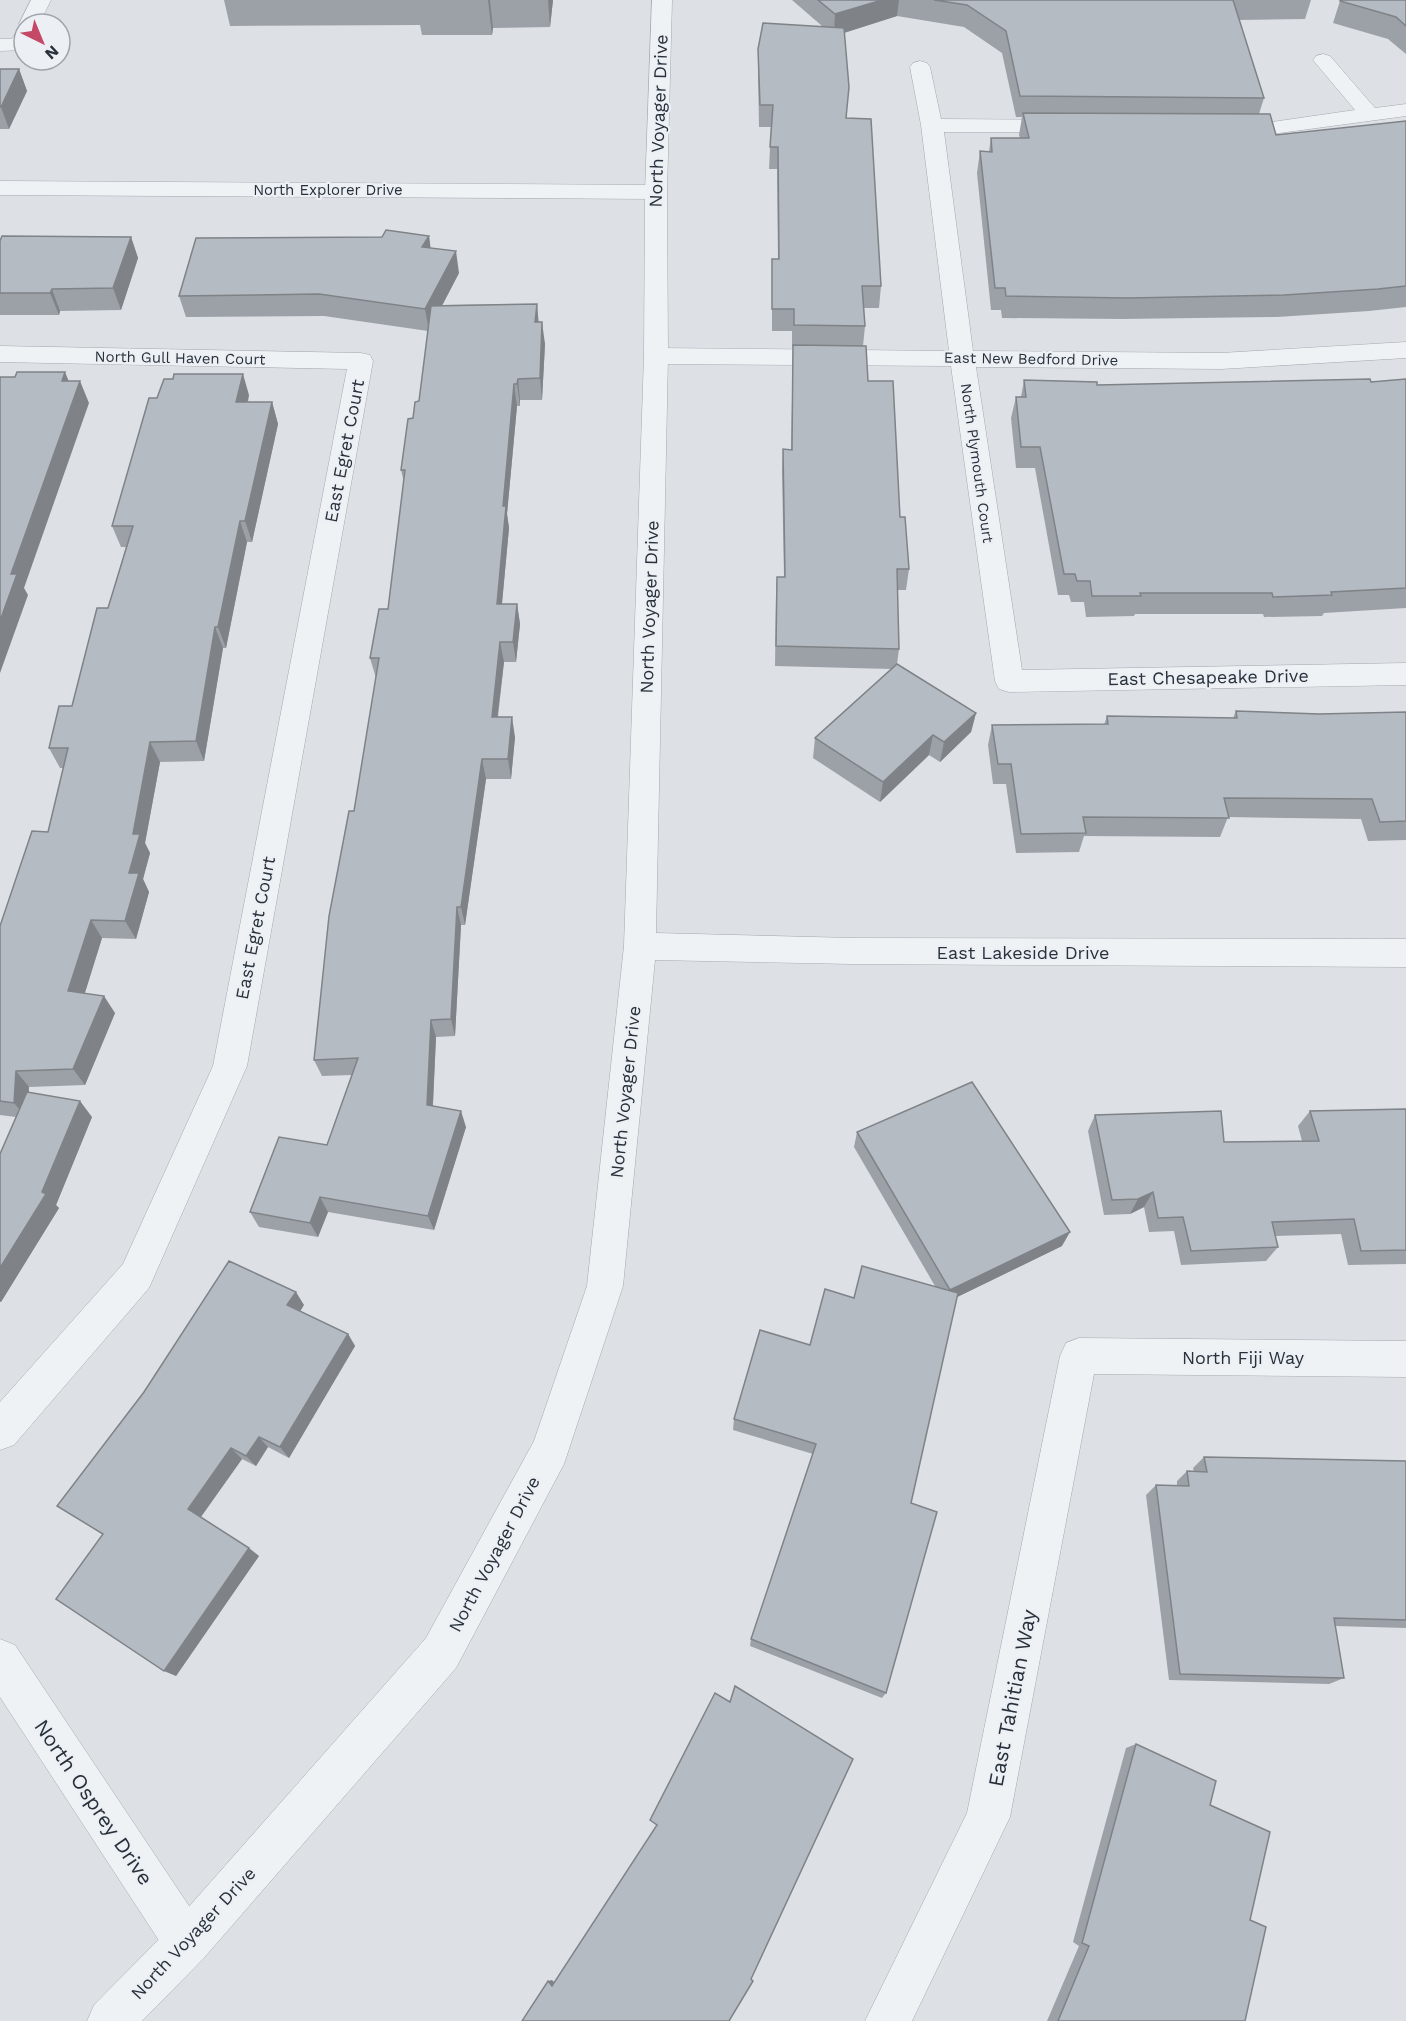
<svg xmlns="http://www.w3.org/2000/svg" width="1406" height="2021" font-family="'Work Sans',sans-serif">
	<rect width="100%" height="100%" fill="#dde1e6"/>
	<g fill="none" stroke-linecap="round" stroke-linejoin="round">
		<g stroke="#a3a9af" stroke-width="1">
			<g id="minor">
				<path d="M31,0h20l-12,24h-15v5l-2,-1 -3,-4z"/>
				<path d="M24,29v21l-24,1v-12h12l5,-8z"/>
				<path d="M1323,54l7,2 45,52 31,-4v12l-134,18 -52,-1 -3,-5 3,-5 52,-1 83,-12 -42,-50 3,-4z"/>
				<path d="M920,61l7,2 3,4 11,52 125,1 8,1 3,5 -3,5 -8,1h-122l29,219 248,2 185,-11v16l-185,11 -245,-2 46,303 384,-7v22l-397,7 -10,-3 -4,-8 -44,-315 -295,-2 -9,-3 -3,-5 3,-5 9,-3 293,3 -28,-226 -11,-58 3,-4z"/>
				<path d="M0,181l656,4 8,2 3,5 -3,5 -8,2 -656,-4z"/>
				<path d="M0,346l361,7 9,2 3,6 -126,705 -98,222 -135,157 -14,5v-48l123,-138 90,-198 134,-697 -347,-7z"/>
				<path d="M1079,1338l327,3v36l-312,-3 -84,443 -98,204h-47l102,-208 93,-457 6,-13z"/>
				<path d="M0,1639l15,6 188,282 7,16 -7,16 -16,7 -16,-7 -171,-262z"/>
			</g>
		</g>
		<g stroke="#a3a9af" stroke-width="1">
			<path id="tertiary" d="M652,0h20l-5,192 1,164 -12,577 196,5 554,1v28l-554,-3 -197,-4 -32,326 -59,178 -108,204 -253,291 -61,62h-55l7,-16 77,-78 255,-289 108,-197 53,-155 37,-340 20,-590 1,-164z"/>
		</g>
		<use href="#minor" fill="#eff2f5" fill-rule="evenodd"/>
		<use href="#tertiary" fill="#eff2f5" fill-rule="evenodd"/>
	</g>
	<g fill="#9ca1a7">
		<path d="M224,0h329l-3,27 -57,1 -1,7h-70l-2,-10 -190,1z"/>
		<path d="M792,0h519l-6,19 -66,1 25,78 -5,16 17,21 130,-14v186l-37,4 -92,6 -155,2 -120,-1 -1,-8h-10l-14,-137 3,-22h9l2,-13h29l-1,-3 3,-18h-6l-14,-64 -38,-26 -67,-11 -53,17 3,85 34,168 -2,22h-16l2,18 -2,20 5,35 32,136 9,52 -3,21h-9l2,59 -2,15 79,49 -5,19 -31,30 -11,-7 -49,47 -67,-44 2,-20 76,-69 -116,-3 1,-68 1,-21h7l-2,-106 1,-22 8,1 2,-103h-1v-16h-20v-72h6l-1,-90h-8l2,-42h-12l-1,-57v-21l64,-23z"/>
		<path d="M1406,0v54l-18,-15 -55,-16 7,-22z"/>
		<path d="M0,69h19l8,22 -18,38h-9z"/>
		<path d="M429,236l1,12 29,25 -17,32 95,-1 1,18 7,22 -3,56h-22v6h-3l-10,108 2,14 -7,76h15l3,20 -4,38h-12l-6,55 17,20 -4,42h-25l-21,146h-4l-6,111 -19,1 -3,69 33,21 -32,103 -106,-18 -10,25 -59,-10 -9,-15 77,-67 25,-70 -30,1 -8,-16 62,-382 -6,-20 18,-49 16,-127 -3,-12 12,-52 6,-17 9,-70 -104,-15 -138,1 -7,-21 203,-59z"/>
		<path d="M131,237l7,21 -17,52 -61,1 -1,4h-59v-74z"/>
		<path d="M1406,379v229l-82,5 -2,3 -58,1 -1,-3h-128l-1,2 -48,1 -2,-15h-13l-2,-7h-11l-23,-127h-19l-5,-50 5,-21h5l3,-17 73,5 274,-3z"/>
		<path d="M249,395l-1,7h24l6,22 -26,118h-5l-21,106h-3l-19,113 -44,1 -15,81 5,10 -7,26 6,13 -13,47 -34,-1 -17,55 30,20 -30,72 -56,2v5l63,25 -36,88 3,3 -58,94h-1v-148l16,-37 -16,-2v-189l48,-94 15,-64h-3l-11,-20 23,-42 36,-98 18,-61h-5l-9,-21z"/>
		<path d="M1236,711l83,3 87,-2v128l-38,1 -7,-22 -133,-2 -8,20 -136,-1 -5,16 -63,1 -10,-69h-13l-5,-39 4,-20h112l3,-9 126,2z"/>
		<path d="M1406,1109v155l-58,1 -7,-31 -66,2 3,11 -12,14 -85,4 -7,-34 -25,1 -5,-25 -14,7 -26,1 -16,-84 7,-16 129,27 78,-1 -4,-15 12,-15z"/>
		<path d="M857,1132l205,114 -105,51 -46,206 -25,190 -4,5 -132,-52 1,-7 62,-185 -80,-24 1,-11 76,-74 44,-47 81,-12 -81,-139z"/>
		<path d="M304,1305l-4,6 48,23 7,12 -66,112 -21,-11 -12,19 -14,-7 -41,58 58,39 -83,120 -73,-141z"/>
		<path d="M1204,1457l202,4v167l-71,-2 9,52 -15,6 -160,-4 -23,-185 10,-10 21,1v-5l10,-10 7,1 -1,-4z"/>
		<path d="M1136,1744l74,61 40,115 -5,101h-198l32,-75 -6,-4 53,-194z"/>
	</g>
	<g fill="#7f8388">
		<path d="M488,0h2l3,28 -1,7z"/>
		<path d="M548,0h5l-3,27z"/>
		<path d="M882,0h17l-2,16 -63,20 1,-22z"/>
		<path d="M19,69l8,22 -18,38 -8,-22z"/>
		<path d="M429,236l3,22 -10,-11z"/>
		<path d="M131,237l7,21 -17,52 -8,-22z"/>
		<path d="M456,251l3,22 -30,58 -4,-22z"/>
		<path d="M52,289l8,22 -1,4 -9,-22z"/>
		<path d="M537,304l2,22 -4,-4z"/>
		<path d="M542,322l3,22 -3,56 -2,-22z"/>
		<path d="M65,372l9,22 -12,-13z"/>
		<path d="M243,374l6,21 -7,29 -6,-22z"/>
		<path d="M518,379l2,21v6l-3,-22z"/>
		<path d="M80,381l9,22 -65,185 4,7 -28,78v-52l11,-47z"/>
		<path d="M514,384l3,22 -10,108 2,14 -9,96 -3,-20 6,-98z"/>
		<path d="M272,402l6,22 -26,118 -7,-21z"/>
		<path d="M240,521l7,21 -21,106 -8,-21z"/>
		<path d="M517,604l3,20 -4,38 -3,-20z"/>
		<path d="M215,627l8,21 -19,113 -8,-20z"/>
		<path d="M500,642l4,20 -9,74 -3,-19z"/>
		<path d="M976,713l-5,19 -31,30 4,-20z"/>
		<path d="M512,717l3,20 -4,42 -3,-20z"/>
		<path d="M933,735l-4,20 -49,47 3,-20z"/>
		<path d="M150,742l10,20 -15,81 5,10 -7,26 6,13 -13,47 -11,-18 8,-87z"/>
		<path d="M482,759l4,20 -21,146 -4,-18z"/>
		<path d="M457,907l4,18 -6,111 -4,-17z"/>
		<path d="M91,920l11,18 -22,70 -12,-17z"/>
		<path d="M104,996l11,17 -30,72 -12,-16z"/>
		<path d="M431,1020l5,17 -4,84 -5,-16z"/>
		<path d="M16,1071l13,16 -2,31 -13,-15z"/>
		<path d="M80,1101l12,16 -36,88 3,3 -58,94 -1,-1v-33l42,-76z"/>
		<path d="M461,1111l5,16 -32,103 -6,-14z"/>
		<path d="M1153,1192l-9,15 -14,7 8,-15z"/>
		<path d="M320,1197l8,15 -10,25 -8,-14z"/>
		<path d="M1070,1232l-8,14 -117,57 5,-13z"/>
		<path d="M296,1292l8,13 -8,13 -9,-13z"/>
		<path d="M348,1334l7,12 -66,112 -9,-11z"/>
		<path d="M259,1437l9,10 -12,19 -10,-10z"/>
		<path d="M231,1448l11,11 -42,59 -12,-9z"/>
		<path d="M249,1548l10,8 -83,120 -12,-5z"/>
		<path d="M552,1980l4,4 -4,2 -4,-5z"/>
	</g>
	<g fill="#b5bbc2" stroke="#7f8388" stroke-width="1.5">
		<path d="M818,0h64l-47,14z"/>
		<path d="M934,0h299l31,98 -244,-2 -14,-65 -39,-26z"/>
		<path d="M1341,0h65v26l-10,-9 -56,-16z"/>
		<path d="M763,23l81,5 5,59 -3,31 25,1 10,167h-19l3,40 -71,-1v-16h-22v-50h7l-1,-112h-8l3,-42h-13l-2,-56z"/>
		<path d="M0,69h19l-18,38h-1z"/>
		<path d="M1023,113l247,1 6,21 130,-14v165l-28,3 -94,6 -156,3 -122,-2 -1,-8h-10l-15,-137 12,1 -1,-14h38z"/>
		<path d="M386,230l43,6 -7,11 34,4 -31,58 -106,-15 -140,2 17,-58 186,-1z"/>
		<path d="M2,236l129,1 -18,51 -61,1 -2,4h-50v-52z"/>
		<path d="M537,304l-2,18h7l-2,56 -22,1 -1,5h-3l-11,122h3l-9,98h20l-4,38h-13l-8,75h20l-4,42h-26l-21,148h-4l-6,112 -20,1 -4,85 34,6 -33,105 -108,-19 -10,26 -60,-11 29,-75 48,8 31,-87 -44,2 15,-144 20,-105h5l25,-153h-9l9,-49h9l17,-139h-4l7,-51 5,-1 2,-16 4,-1 12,-95z"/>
		<path d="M793,345l73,1 2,35h25l7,136h5l4,52h-12l2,80 -123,-3 1,-69h8l-2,-128 9,1z"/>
		<path d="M17,372h48l-3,9h18l-69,193h6l-17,47v-244h15z"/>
		<path d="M174,374h69l-7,28h36l-27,119h-5l-22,106h-3l-19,114 -46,1 -17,92h7l-11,39h10l-14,48 -34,-1 -23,71 36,5 -31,73 -57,2 -2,32 -14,-2v-175l32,-95 16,1 20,-84h-19l10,-42h13l25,-98h11l25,-82h-21l37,-128h8l7,-19h9z"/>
		<path d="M1370,379l1,3 35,-3v209l-75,4 1,3 -59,2 -1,-4h-132l1,3h-49l-2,-15h-13l-2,-7h-11l-24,-127h-19l-5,-50h10l-2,-17 73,2v3z"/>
		<path d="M897,664l79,49 -32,29 -11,-7 -50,47 -68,-44z"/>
		<path d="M1236,711l83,3 87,-2v109l-26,1 -8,-23 -148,-1 5,20 -146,-1 3,16 -65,1 -10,-70h-13l-6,-39 116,-1 -1,-8 130,2z"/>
		<path d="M972,1082l98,150 -120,58 -93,-158z"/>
		<path d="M27,1092l53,9 -38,91 4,2 -46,74v-114z"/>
		<path d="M1406,1109v141l-45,1 -7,-32 -82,3 6,25 -87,4 -8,-34 -25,1 -5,-26 -15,7 -26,1 -17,-85 126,-4 3,31 95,-1 -9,-30z"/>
		<path d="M229,1261l67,31 -9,13 61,29 -68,113 -21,-10 -13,19 -15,-8 -43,61 61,39 -85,123 -108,-72 47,-65 -46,-28 87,-114z"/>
		<path d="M862,1266l96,27 -47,210 26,9 -51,181 -135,-54 65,-195 -82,-25 26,-89 50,15 15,-56 29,9z"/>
		<path d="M1204,1457l202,4v159l-72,-2 10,60 -164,-4 -24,-189 33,1 -2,-15 20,1z"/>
		<path d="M735,1686l118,73 -102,220 2,2 -24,40h-207l26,-40 4,5 105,-161 -7,-5 65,-127 15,9z"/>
		<path d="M1136,1744l80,37 -6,24 60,27 -20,88 16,7 -21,94h-187l31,-75 -7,-3z"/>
	</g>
	<g text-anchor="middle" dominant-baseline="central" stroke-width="4.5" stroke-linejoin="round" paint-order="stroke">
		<g font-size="15" fill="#28313b" stroke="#ecf0f4">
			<text x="328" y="190">North Explorer Drive</text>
			<text transform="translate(180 358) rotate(1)">North Gull Haven Court</text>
			<text transform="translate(1031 359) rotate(1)">East New Bedford Drive</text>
			<text transform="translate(977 463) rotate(82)">North Plymouth Court</text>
		</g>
		<g font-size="18" fill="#28313b" stroke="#ecf0f4">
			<text transform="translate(658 121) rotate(-88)">North Voyager Drive</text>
			<text transform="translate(344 451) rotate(-79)">East Egret Court</text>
			<text transform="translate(649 607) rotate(-88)">North Voyager Drive</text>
			<text transform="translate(1208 677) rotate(-1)">East Chesapeake Drive</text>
			<text transform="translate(255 928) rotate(-79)">East Egret Court</text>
			<text x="1023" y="952">East Lakeside Drive</text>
			<text transform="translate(625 1092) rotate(-84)">North Voyager Drive</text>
			<text x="1243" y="1357">North Fiji Way</text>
			<text transform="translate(494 1554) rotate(-62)">North Voyager Drive</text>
			<text transform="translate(193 1933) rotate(-47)">North Voyager Drive</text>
		</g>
		<g font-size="21" fill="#28313b" stroke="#ecf0f4">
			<text transform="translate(1012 1698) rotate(-79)">East Tahitian Way</text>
			<text transform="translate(94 1802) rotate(56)">North Osprey Drive</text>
		</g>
	</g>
	<g transform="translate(42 42) rotate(137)"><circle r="28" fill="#ecf0f4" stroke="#9ea4aa" stroke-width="1.5"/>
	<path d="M0-4.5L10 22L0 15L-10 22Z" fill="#c54866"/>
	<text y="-9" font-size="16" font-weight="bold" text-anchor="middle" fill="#28313b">N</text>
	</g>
</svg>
